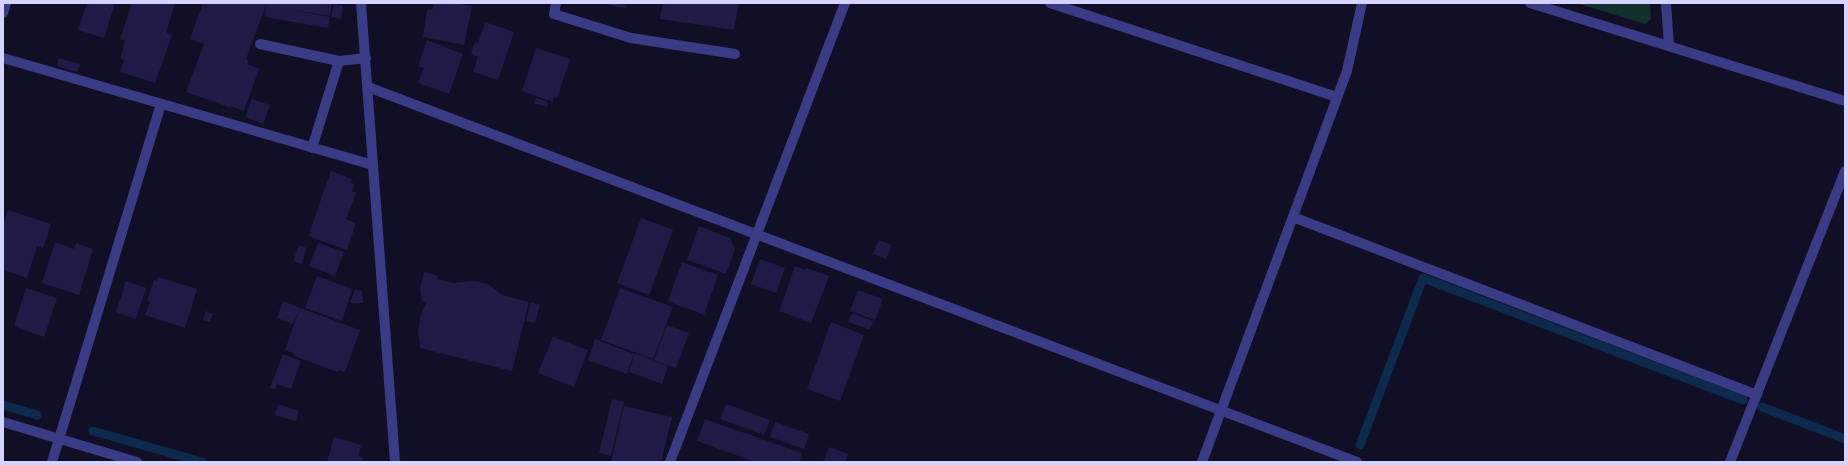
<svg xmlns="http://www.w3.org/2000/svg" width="1848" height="465" font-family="Lato,sans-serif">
	<rect width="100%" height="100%" fill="#110f26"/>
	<path fill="#12302c" d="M1576,3h74l1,16 -6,5z"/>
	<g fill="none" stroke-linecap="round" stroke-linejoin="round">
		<g stroke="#0d294b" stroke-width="9">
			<path d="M3,405l34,10"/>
			<path d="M1762,407l83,32"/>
			<path d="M93,431l109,31"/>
			<path d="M1360,445l63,-167 320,122"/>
		</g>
	</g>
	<g fill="#201a47">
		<path d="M87,3h28l-11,35 -26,-8z"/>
		<path d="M132,3h43l-9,30 6,2 -17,48 -35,-11 4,-12 -4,-1 5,-18 -5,-2z"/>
		<path d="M203,3h129l-2,13 -48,-8 48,9 -2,11 -63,-11 1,-12 -20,54 2,1 -1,4 12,5 -15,42 -13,-5v2l-45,-16 18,-48 -14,-5z"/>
		<path d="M434,3h20l18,3 -8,39 -41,-8 4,-28 5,1z"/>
		<path d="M609,3h18l-1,5 -18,-3z"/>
		<path d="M663,3h76l-5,27 -74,-11z"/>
		<path d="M334,4l9,2 -2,13 -10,-2z"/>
		<path d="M485,22l29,10 -16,48 -25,-8 5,-15 -7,-3 4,-12 3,1z"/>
		<path d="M427,40l36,14 -14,40 -31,-11 6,-15 -6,-2z"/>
		<path d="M536,48l34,11 -13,39 -3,-1 -1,5 -31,-11z"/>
		<path d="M59,58l21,6 -3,8 -20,-6z"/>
		<path d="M536,98l12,4 -1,5 -13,-4z"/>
		<path d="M252,99l18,6 -7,19 -18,-7z"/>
		<path d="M331,171l21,8 -1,4 4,1 -3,7 4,2 -10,26 10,4 -9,27 -39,-14z"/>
		<path d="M8,210l43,14 -8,24 -6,-2 -10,32 -24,-8v-46z"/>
		<path d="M641,218l32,12 -24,65 -32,-12z"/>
		<path d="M699,226l31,12 5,11 -9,25 -39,-14z"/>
		<path d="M879,240l13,5 -6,14 -13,-5z"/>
		<path d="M55,242l19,7 2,-6 17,6 -14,46 -37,-12z"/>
		<path d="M318,243l26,9 -9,24 -26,-10z"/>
		<path d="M299,245l8,3 -6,16 -8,-3z"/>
		<path d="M760,259l25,9 -9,25 -25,-9z"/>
		<path d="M682,262l36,13 -14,40 -36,-14z"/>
		<path d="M795,266l10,4 1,-2 23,8 -18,47 -32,-12z"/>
		<path d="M424,272l14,4 -1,3 16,4 21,-2 14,3 14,11 27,7 -17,69 -92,-23 -2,-17 2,-14 7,-15 -5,-1 -2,-12z"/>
		<path d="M317,276l35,13 -10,32 -37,-13z"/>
		<path d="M158,277l39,12 -12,39 -40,-13 5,-13 -3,-1 7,-21 3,1z"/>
		<path d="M126,281l20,7 -10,31 -20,-7z"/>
		<path d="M26,288l31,10 -13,39 -30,-11z"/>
		<path d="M620,288l53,19 -20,52 -52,-19z"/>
		<path d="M355,289l7,2 1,12h-13z"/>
		<path d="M858,290l25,9 -8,21 -25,-9z"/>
		<path d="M283,301l17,7 -7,16 -16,-6z"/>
		<path d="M531,302l9,3 -5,18 -9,-2z"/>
		<path d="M300,308l60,22 -15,42 -6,-2 -1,2 -44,-16 1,-2 -10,-4z"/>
		<path d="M206,311l7,3 -3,8 -7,-2z"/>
		<path d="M852,313l21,8 -3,9 -22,-8z"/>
		<path d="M831,322l33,13 -24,66 -33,-12z"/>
		<path d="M667,325l22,8 -13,35 -22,-8z"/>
		<path d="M553,337l35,13 -14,37 -36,-14z"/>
		<path d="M595,339l39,15 -7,20 -39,-14z"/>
		<path d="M635,353l33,13 -6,18 -33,-12z"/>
		<path d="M283,354l18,7 -10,28 -14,-5 -2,6 -5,-2z"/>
		<path d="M612,399l12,3 -13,54 -12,-3z"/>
		<path d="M278,404l21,7 -3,10 -21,-6z"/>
		<path d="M726,404l44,16 -6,15 -44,-16z"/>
		<path d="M624,406l48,11 -11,45h-50z"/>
		<path d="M705,419l97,34 -3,9h-44l-58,-21z"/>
		<path d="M775,422l34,12 -5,15 -34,-12z"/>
		<path d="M334,437l27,8 -3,11 5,1 -1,5h-35z"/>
		<path d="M829,447l19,7 -3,8h-22z"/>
	</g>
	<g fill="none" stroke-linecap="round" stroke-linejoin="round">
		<g stroke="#393c85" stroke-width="10">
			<path d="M556,3l-2,11 77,24 104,16"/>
			<path d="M260,44l79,17 27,-3"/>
			<path d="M312,148l27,-87"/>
		</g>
		<g stroke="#393c85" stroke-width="10">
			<path d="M1050,3l287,94"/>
			<path d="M1530,3l315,98"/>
			<path d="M1666,3l3,43"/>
			<path d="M3,13l3,-10"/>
			<path d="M3,58l370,107"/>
			<path d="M368,87l989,375"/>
			<path d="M1293,217l464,178"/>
			<path d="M3,422l134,40"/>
			<path d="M52,462l109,-358"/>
			<path d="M670,462l175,-459"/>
			<path d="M1202,462l145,-391 15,-68"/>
			<path d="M1730,462l115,-291"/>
		</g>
		<path stroke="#393c85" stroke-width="10" d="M361,3l34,459"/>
	</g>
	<rect width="1848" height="465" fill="none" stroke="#d5d3ff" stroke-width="8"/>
</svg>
